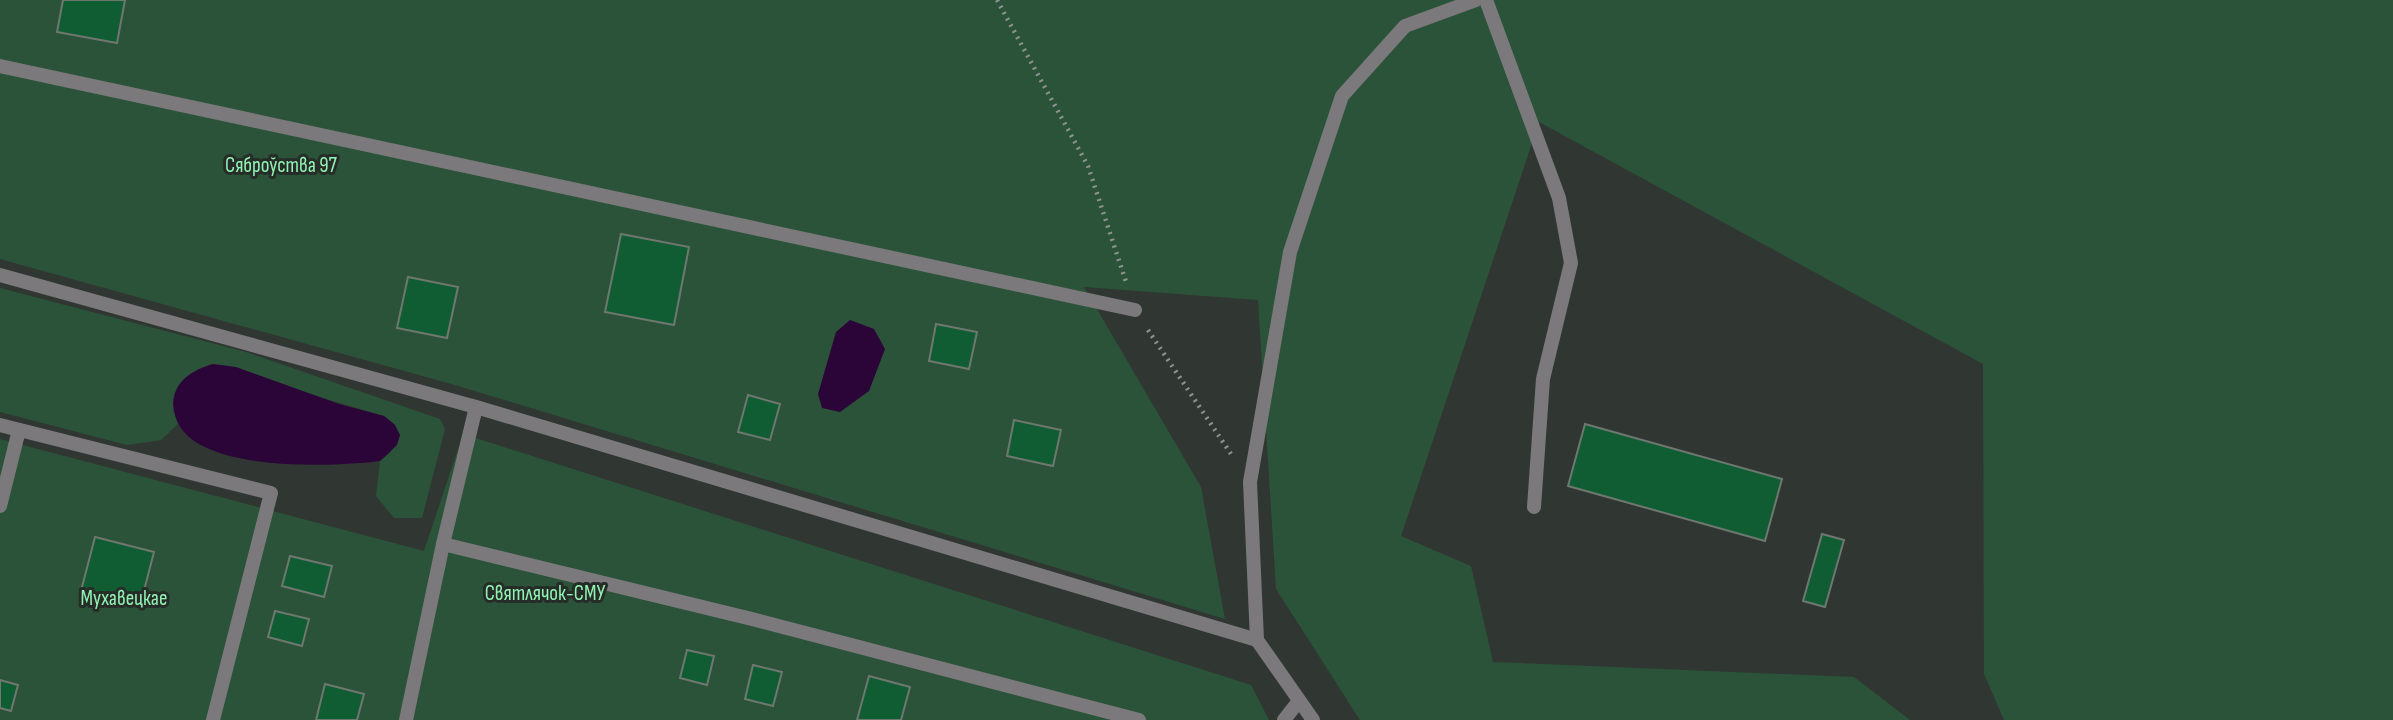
<svg xmlns="http://www.w3.org/2000/svg" width="2393" height="720" font-family="'Sofia Sans Condensed',sans-serif">
	<rect width="100%" height="100%" fill="#303732"/>
	<g fill="#2b5339">
		<path d="M0,0h2393v720h-389l-20,-46 -1,-310 -444,-242 -138,414 70,30 22,96 361,15 56,43h-550l-84,-131 -18,-289 -174,-13 117,200 24,132 -770,-234 -455,-126z"/>
		<path d="M0,288l246,64 194,67 5,10 -23,89h-28l-18,-22 4,-35 10,-8 10,-17 -6,-12 -10,-8 -78,-23 -133,17 5,14 -17,16 -34,5 -127,-33z"/>
		<path d="M463,434l788,251 18,35h-1269v-281l424,112z"/>
	</g>
	<g fill="#2b0438">
		<path d="M850,320l24,9 11,20 -16,42 -29,21 -18,-4 -4,-14 18,-62z"/>
		<path d="M213,364l23,3 103,37 45,12 11,9 5,10 -3,10 -17,16c-46,6 -187,12 -204,-43 -2,-7 -4,-14 -2,-21 4,-19 22,-28 39,-33z"/>
	</g>
	<g fill="#105d34" stroke="#6f7771" stroke-width="2">
		<path d="M63,0h62l-8,43 -60,-11z"/>
		<path d="M621,234l68,13 -15,78 -69,-13z"/>
		<path d="M408,277l50,10 -11,51 -50,-10z"/>
		<path d="M936,324l41,8 -8,37 -40,-8z"/>
		<path d="M748,395l32,9 -10,36 -32,-8z"/>
		<path d="M1014,420l47,10 -8,36 -46,-10z"/>
		<path d="M1585,424l197,55 -17,62 -197,-55z"/>
		<path d="M1822,534l22,6 -19,67 -22,-6z"/>
		<path d="M95,537l59,15 -14,54 -59,-15z"/>
		<path d="M290,556l42,10 -8,31 -42,-11z"/>
		<path d="M275,611l34,8 -7,27 -34,-9z"/>
		<path d="M687,650l27,6 -7,29 -27,-7z"/>
		<path d="M753,665l29,7 -9,34 -28,-7z"/>
		<path d="M869,676l41,11 -9,33h-44z"/>
		<path d="M0,680l18,5 -7,26 -11,-3z"/>
		<path d="M325,684l39,10 -7,26h-41z"/>
	</g>
	<g fill="none" stroke-linecap="round" stroke-linejoin="round">
		<g stroke="#8d938f" stroke-width="4.5" stroke-dasharray="2 5" stroke-linecap="butt">
			<path d="M997,0l91,166 39,119"/>
			<path d="M1148,330l83,124"/>
		</g>
		<g stroke="#7b797c" stroke-width="14">
			<path d="M1486,0l73,198 12,65 -28,116 -9,128"/>
			<path d="M0,66l1135,244"/>
			<path d="M0,275l476,132 781,233"/>
			<path d="M0,425l271,68 -58,227"/>
			<path d="M0,506l19,-76"/>
			<path d="M443,544l309,75 387,101"/>
			<path d="M406,720l37,-176 33,-137"/>
			<path d="M1284,720l14,-18"/>
		</g>
		<path stroke="#7b797c" stroke-width="14" d="M1313,720l-56,-80 -7,-158 40,-230 52,-156 63,-70 71,-26"/>
	</g>
	<g text-anchor="middle" dominant-baseline="central" stroke-width="6" stroke-linejoin="round" paint-order="stroke">
		<g font-size="21" fill="#92f4b4" stroke="#262d28">
			<text x="281" y="165">Сяброўства 97</text>
			<text x="545" y="593">Святлячок-СМУ</text>
			<text x="124" y="598">Мухавецкае</text>
		</g>
	</g>
</svg>
